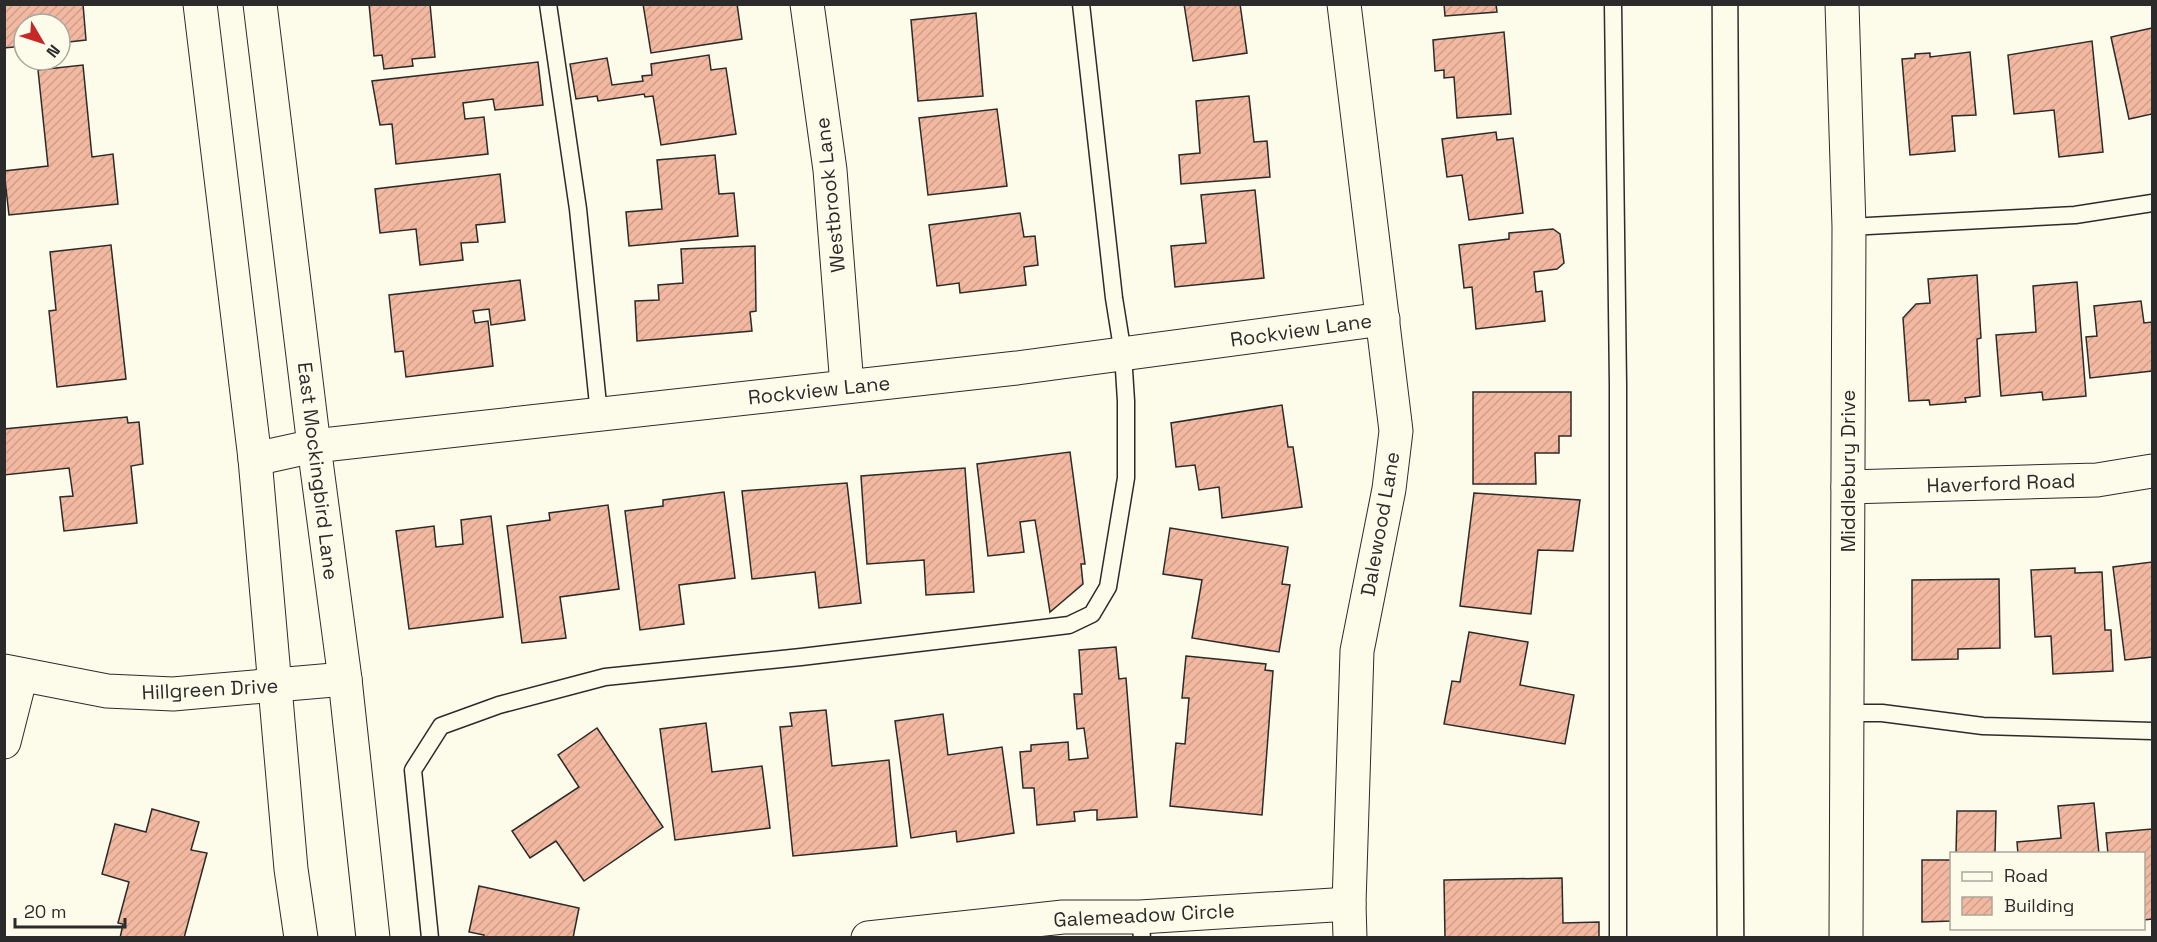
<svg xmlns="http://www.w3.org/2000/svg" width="2157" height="942" font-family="'Space Grotesk',sans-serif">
	<defs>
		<pattern id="building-hatch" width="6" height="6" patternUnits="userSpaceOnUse" patternTransform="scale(1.5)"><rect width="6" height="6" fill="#f2b8a0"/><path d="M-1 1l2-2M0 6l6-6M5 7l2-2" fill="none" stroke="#d09e8a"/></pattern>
	</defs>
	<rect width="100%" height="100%" fill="#fdfbea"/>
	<g fill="url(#building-hatch)" stroke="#2b2b2b" stroke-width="1.5">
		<path d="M4,4h79l3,36 -26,3v-19h-36v22l-20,2z"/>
		<path d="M369,4h61l5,53 -23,2 1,7 -29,3 -2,-14 -8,1z"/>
		<path d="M643,4h94l5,35 -91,14z"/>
		<path d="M1184,4h56l7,49 -54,8z"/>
		<path d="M1444,4h52l1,8 -52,4z"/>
		<path d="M976,13l7,83 -65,5 -7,-81z"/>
		<path d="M2152,28v86l-23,5 -18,-82z"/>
		<path d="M1504,32l7,82 -54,4 -3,-41 -10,1v-8l-9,1 -2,-31z"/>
		<path d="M2092,41l11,111 -44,5 -5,-47 -40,4 -6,-59z"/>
		<path d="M1970,52l6,63 -24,1 3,35 -45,4 -8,-96 13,-1v-4l15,-1v4z"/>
		<path d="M709,55l2,15 15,-2 10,66 -75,11 -8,-49 -8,1 -1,-3 -46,7 -1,-5 -21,3 -6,-35 37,-6 5,27 31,-4 -1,-5 10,-1 -1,-11z"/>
		<path d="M538,62l5,43 -48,5 -2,-11 -30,4 2,16 19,-2 4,37 -92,10 -4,-40 -12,1 -8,-44z"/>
		<path d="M83,65l9,92 21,-3 5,50 -109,11 -5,-44 44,-5 -10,-96z"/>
		<path d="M1249,96l5,46 13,-1 3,36 -89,7 -2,-29 21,-2 -4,-52z"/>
		<path d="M997,109l10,77 -79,9 -9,-77z"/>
		<path d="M1496,132l1,8 16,-2 10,75 -54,7 -7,-45 -15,2 -5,-38z"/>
		<path d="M715,155l4,39 15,-1 4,43 -109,10 -3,-34 36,-3 -5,-49z"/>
		<path d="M500,174l5,48 -29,3 2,17 -17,1 2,17 -43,5 -4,-36 -36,4 -5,-44z"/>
		<path d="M1255,190l9,88 -89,9 -4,-41 35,-3 -5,-48z"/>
		<path d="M1020,213l4,24 11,-1 3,29 -14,2 2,18 -66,8 -1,-10 -22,3 -8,-61z"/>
		<path d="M1553,229l7,5 4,29 -7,6 -23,3 2,20 6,-1 3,30 -69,8 -4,-42 -8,1 -5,-43 50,-6v-6z"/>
		<path d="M111,245l15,134 -69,8 -8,-76 7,-1 -6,-58z"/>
		<path d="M755,246l1,65 -6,1 2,19 -115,10 -2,-40 24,-1 -1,-15 25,-2 -2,-34z"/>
		<path d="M1977,275l4,63 -4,1 3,57 -15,2 1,4 -36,3 -1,-5 -20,1 -6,-83 13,-14 14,-1 -2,-24z"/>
		<path d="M520,280l5,40 -34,5 -2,-16 -16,2 2,12 13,-2 5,45 -87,11 -3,-26 -8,1 -6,-57z"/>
		<path d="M2077,282l9,114 -43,4 -1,-8 -41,4 -5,-61 40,-3 -3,-46z"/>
		<path d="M2141,301l3,22 8,-1v49l-62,7 -4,-41 11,-1 -3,-30z"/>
		<path d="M1473,392h98v44h-12v17h-24l1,31h-63z"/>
		<path d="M1282,405l6,42h5l9,60 -80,11 -3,-31 -20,3 -4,-25 -19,2 -5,-44z"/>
		<path d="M127,417l1,6 11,-1 4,42 -12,2 6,57 -73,8 -4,-34 13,-1 -4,-28 -65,7v-46z"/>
		<path d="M1070,452l15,112h-4l2,20 -33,28 -15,-92 -15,2 4,30 -36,4 -11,-92z"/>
		<path d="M965,468l9,124 -48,3 -2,-35 -57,4 -6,-88z"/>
		<path d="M847,483l14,120 -42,5 -4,-36 -63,7 -10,-88z"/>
		<path d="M724,492l11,86 -56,7 5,39 -44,6 -15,-119 38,-5v-6z"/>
		<path d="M1474,493l106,7 -7,51 -35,-1 -7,64 -71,-8z"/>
		<path d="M608,505l11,84 -59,8 6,41 -44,5 -15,-117 43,-6 -1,-7z"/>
		<path d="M491,516l12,101 -94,12 -13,-98 38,-5 2,21 27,-3 -2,-24z"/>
		<path d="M1170,528l118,19 -6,37 8,1 -11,67 -87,-14 10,-58 -39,-6z"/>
		<path d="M2152,562v95l-27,3 -12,-93z"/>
		<path d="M2075,568v5l27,-1 3,58h6l2,41 -60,3 -2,-38 -16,1 -4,-67z"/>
		<path d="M1999,579l1,69 -42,1v10l-46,1v-80z"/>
		<path d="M1469,632l59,10 -8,43 54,10 -9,49 -121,-20 8,-43 8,1z"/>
		<path d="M1116,647l3,32 7,-1 11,139 -40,3v-10h-5l-18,2 1,9 -38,4 -3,-37h-11l-3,-36 11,-1v-6l37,-3 1,18 19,-2 -4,-30 -7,1 -3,-35h8l-3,-44z"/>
		<path d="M1186,656l80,8 -1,6 8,1 -11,144 -92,-9 6,-63 9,1 4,-46h-7z"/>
		<path d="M826,710l6,56 57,-6 8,86 -104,10 -13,-129 12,-1 -2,-13z"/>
		<path d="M943,714l5,41 54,-8 12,86 -57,9 -1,-11 -45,7 -16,-117z"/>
		<path d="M706,723l6,49 50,-6 8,62 -95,12 -15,-111z"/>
		<path d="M597,728l66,99 -79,54 -28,-40 -26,17 -18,-27 67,-44 -21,-32z"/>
		<path d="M2094,803l5,51h-81l-1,-12 44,-4 -3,-32z"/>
		<path d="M152,809l47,13 -8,28 16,3 -23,85h-64l3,-14 -5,-1 11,-41 -27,-8 13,-50 31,8z"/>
		<path d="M1957,811h39l-1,43h-39z"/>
		<path d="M2152,829v90l-8,1v-66h-36l-2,-21z"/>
		<path d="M1922,860h30v61l-30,1z"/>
		<path d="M1562,878l1,45 36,-1v16h-154l-1,-58z"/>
		<path d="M479,886l100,22 -6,30h-90l1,-3 -15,-3z"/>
	</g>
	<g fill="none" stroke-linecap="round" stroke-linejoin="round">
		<g stroke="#2b2b2b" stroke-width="19">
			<g id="lane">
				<path d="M548,4l30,205 21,205"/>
				<path d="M1613,4l5,380v554"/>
				<path d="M1849,227l226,-12 77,-12"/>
				<path d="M1846,713h36l101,13 169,5"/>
				<path d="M1140,917l2,21"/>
				<path d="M430,938l-17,-168 28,-44 58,-21 106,-28 196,-20 268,-32 23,-11 16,-27 18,-109v-77l-3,-47 -9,-56 -33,-294"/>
			</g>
		</g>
		<g stroke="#2b2b2b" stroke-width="35">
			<g id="street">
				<path d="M807,4l23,166 17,216"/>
				<path d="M1344,4l52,427 -7,58 -32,162 -8,253 1,34"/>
				<path d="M1842,4l7,223 -3,711"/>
				<path d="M255,459l59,-13 703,-78 366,-49"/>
				<path d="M1848,487l249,-7 55,-9"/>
				<path d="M4,671l103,20 66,3 172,-15"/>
				<path d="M4,742l17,-67"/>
				<path d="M868,938l195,-21h77l209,-13"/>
			</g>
		</g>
		<g stroke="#2b2b2b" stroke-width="35">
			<g id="secondary">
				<path d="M200,4l55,455 36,410 10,69"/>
				<path d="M260,4l54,442 31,233 28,259"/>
			</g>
		</g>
		<use href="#lane" stroke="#fdfbea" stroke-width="16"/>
		<use href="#street" stroke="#fdfbea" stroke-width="33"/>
		<use href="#secondary" stroke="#fdfbea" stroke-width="33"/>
		<g stroke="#2b2b2b" stroke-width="1.5">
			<path d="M1712,4l5,934"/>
			<path d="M1738,4l6,934"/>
		</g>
	</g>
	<g text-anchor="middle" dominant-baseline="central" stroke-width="4.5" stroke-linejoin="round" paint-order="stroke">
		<g font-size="20" fill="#2b2b2b" stroke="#fdfbea">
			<text transform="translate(830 195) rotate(-96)">Westbrook Lane</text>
			<text transform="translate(1301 330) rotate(-8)">Rockview Lane</text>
			<text transform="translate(819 390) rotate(-6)">Rockview Lane</text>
			<text transform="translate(318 471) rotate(83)">East Mockingbird Lane</text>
			<text transform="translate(1848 471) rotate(-90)">Middlebury Drive</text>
			<text transform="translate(2001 483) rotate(-2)">Haverford Road</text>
			<text transform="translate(1380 524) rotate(-80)">Dalewood Lane</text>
			<text transform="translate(210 689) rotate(-3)">Hillgreen Drive</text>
			<text transform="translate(1144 915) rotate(-3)">Galemeadow Circle</text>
		</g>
	</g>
	<rect width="2157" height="942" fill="none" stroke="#2b2b2b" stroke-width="12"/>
	<rect x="1950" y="852" width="195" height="78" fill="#fdfbea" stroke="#a9a89e" stroke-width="1.5"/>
	<rect x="1962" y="872" width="30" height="9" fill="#fdfbea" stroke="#a9a89e" stroke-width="1.5"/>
	<text x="2004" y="882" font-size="18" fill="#2b2b2b">Road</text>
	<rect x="1962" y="897" width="30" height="18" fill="url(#building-hatch)" stroke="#a9a89e" stroke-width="1.5"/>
	<text x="2004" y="912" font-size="18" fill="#2b2b2b">Building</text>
	<g transform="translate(42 42) rotate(129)"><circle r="28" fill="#fdfbea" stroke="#a9a89e" stroke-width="1.5"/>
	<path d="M0-4.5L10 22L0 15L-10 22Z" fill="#c62828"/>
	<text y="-9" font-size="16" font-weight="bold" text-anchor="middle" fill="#2b2b2b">N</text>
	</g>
	<path d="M15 918v9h110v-9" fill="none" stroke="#2b2b2b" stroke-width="3"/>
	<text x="24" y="918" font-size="18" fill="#2b2b2b" stroke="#fdfbea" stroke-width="4.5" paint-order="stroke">20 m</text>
</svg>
